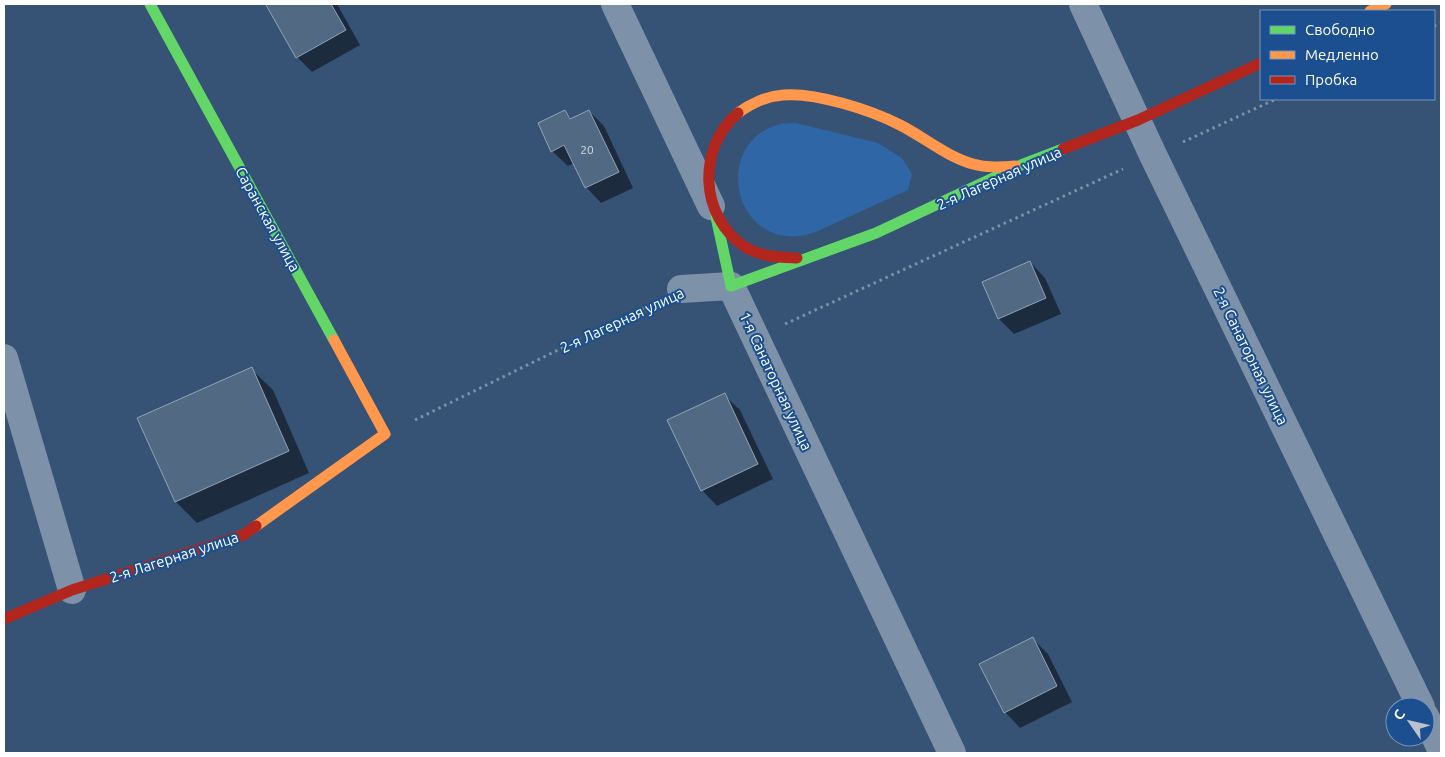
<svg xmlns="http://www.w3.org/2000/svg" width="1445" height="757" font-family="Ubuntu,sans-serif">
	<rect width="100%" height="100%" fill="#365274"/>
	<path fill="#2f66a5" d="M796,123l82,20 24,15 10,16 -4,16c-22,10 -44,20 -66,30 -13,6 -27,14 -42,16 -67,8 -87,-91 -23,-111 6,-2 13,-2 19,-2z"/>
	<g fill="#0007">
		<path d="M270,4h67l23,41 -48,27 -15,-15 -29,-52z"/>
		<path d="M589,111l15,15 29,62 -32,15 -15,-16 -12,-24 -6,3 -16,-15 13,-39 7,7z"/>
		<path d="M1030,262l15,16 16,36 -47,20 -15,-15 -16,-36z"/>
		<path d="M251,369l22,21 36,83 -112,50 -21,-21z"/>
		<path d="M724,395l16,15 33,69 -56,27 -15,-16z"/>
		<path d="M1033,639l15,15 24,48 -52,26 -15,-16z"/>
	</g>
	<g fill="#526984" stroke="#92a2b6">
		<path d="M268,4h63l15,26 -50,28 -30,-53z"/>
		<path d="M565,110l5,9 19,-9 30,62 -34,16 -21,-43 -13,7 -13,-29z"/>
		<path d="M1030,261l16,37 -48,21 -16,-37z"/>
		<path d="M252,367l37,84 -114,51 -38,-84z"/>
		<path d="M725,393l33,71 -57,27 -34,-71z"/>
		<path d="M1033,637l24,49 -53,27 -25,-49z"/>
	</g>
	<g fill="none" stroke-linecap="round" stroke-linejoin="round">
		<g stroke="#7d92a8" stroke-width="3" stroke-dasharray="2.5 4" stroke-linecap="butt">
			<path d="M1434,26l7,-3"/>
			<path d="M1183,142l93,-43"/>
			<path d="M785,324l338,-155"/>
			<path d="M415,420l237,-116"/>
		</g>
		<g stroke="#7d92a8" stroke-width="28">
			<path d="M615,4l96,202"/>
			<path d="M1083,4l70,151 268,552"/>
			<path d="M681,289l50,-3 221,467"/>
			<path d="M4,358l68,232"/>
			<path d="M1425,716l16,33"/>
		</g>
		<g stroke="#63d668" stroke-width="11">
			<path d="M150,4l184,336"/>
			<path d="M716,217l15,69 145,-53 145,-68 42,-16"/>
		</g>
		<g stroke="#ff974d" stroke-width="11">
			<path d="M1370,11l16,-7"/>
			<path d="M738,113c12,-9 29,-17 45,-18 32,-3 88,15 117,30 24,12 47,32 73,39 14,4 28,3 42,2"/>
			<path d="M256,526l129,-92 -51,-94"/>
		</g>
		<g stroke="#b3261e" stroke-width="11">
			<path d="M738,113c-41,35 -39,103 7,134 16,10 34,10 52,11"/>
			<path d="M1063,149l75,-29 123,-57"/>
			<path d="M4,619l68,-29 171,-55 13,-9"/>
		</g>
	</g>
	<g text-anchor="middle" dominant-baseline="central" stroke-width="4" stroke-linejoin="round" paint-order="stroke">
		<g font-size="12" fill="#d4dae0">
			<text x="587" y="149">20</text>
		</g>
		<g font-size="15" fill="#fff" stroke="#1b4f8f">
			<text transform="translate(999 178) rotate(-24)">2-я Лагерная улица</text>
			<text transform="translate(268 219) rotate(61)">Саранская улица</text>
			<text transform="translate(622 320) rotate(-25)">2-я Лагерная улица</text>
			<text transform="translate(1251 356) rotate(64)">2-я Санаторная улица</text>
			<text transform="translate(776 381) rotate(65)">1-я Санаторная улица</text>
			<text transform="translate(174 557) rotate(-18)">2-я Лагерная улица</text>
		</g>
	</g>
	<rect width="1445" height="757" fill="none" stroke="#ffffff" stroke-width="10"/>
	<rect x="1260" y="10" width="175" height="90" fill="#1b4f8f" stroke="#7695bc"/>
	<rect x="1270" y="26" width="25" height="8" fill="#63d668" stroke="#7695bc"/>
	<text x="1305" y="35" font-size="15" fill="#ffffff">Свободно</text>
	<rect x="1270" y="51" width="25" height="8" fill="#ff974d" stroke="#7695bc"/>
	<text x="1305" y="60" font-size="15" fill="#ffffff">Медленно</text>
	<rect x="1270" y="76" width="25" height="8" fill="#b3261e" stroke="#7695bc"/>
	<text x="1305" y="85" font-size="15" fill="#ffffff">Пробка</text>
	<g transform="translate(1410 722) rotate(304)"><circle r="24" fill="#1b4f8f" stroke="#7695bc"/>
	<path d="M0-4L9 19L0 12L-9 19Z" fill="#b9c2ce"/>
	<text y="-8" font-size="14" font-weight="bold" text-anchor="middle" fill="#ffffff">С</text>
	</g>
</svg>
